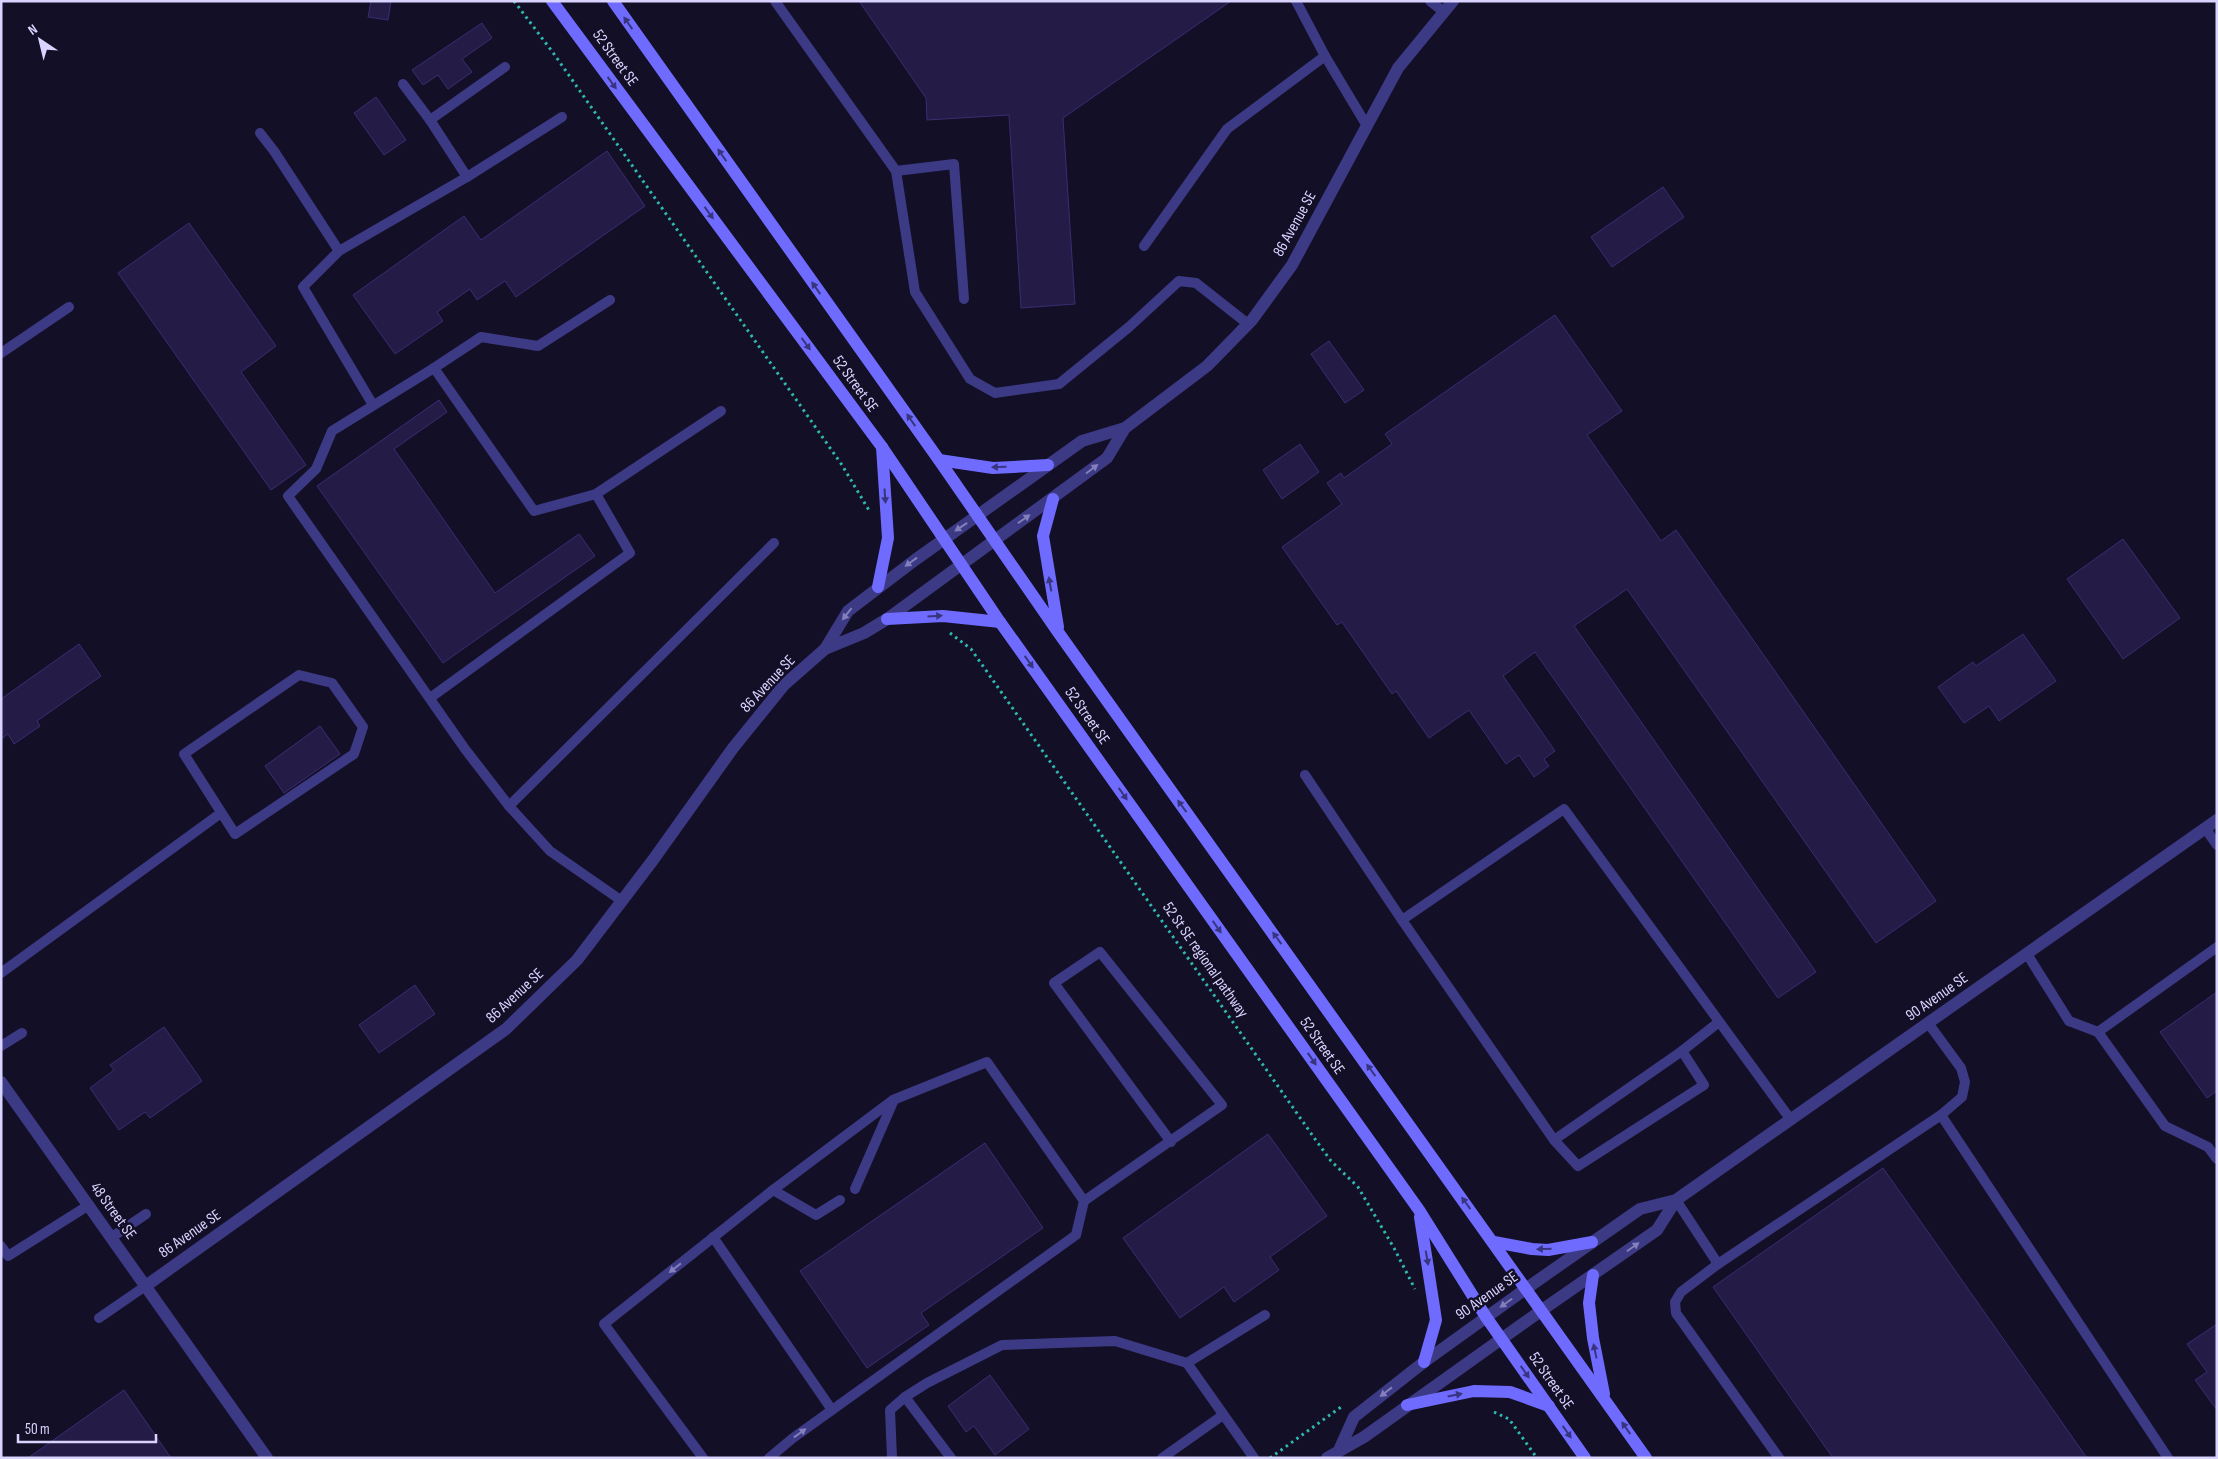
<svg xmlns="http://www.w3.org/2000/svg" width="2218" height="1459" font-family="'Sofia Sans Condensed',sans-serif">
	<rect width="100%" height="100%" fill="#130f26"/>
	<g fill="#241b47" stroke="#3b2d73">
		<path d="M371,1h20l-3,19 -20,-3z"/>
		<path d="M859,1h372l-168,117 12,186 -54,4 -12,-193 -82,5 -1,-22z"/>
		<path d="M482,23l10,15 -30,21 10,13 -24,17 -10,-14 -15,10 -11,-15z"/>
		<path d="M376,97l30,43 -22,15 -30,-42z"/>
		<path d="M607,151l38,55 -129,91 -11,-16 -28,19 -7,-11 -33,23 6,9 -48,33 -42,-59 111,-79 17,24z"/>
		<path d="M1663,187l21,30 -72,50 -21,-30z"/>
		<path d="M189,223l87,123 -35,26 65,93 -35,25 -153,-217z"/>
		<path d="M1555,315l67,96 -35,24 74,106 15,-11 260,371 -60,42 -249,-354 -53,37 242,346 -38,26 -243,-346 -32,24 52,75 -11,8 5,7 -15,11 -15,-22 -13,9 -37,-54 -40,28 -33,-47 -4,3 -50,-72 -5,3 -55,-78 60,-43 -15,-21 14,-10 3,5 48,-34 -7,-10z"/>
		<path d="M1329,341l35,49 -19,13 -34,-49z"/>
		<path d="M439,400l8,12 -53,37 101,144 84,-59 16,22 -152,107 -126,-177z"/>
		<path d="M1300,444l19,28 -37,27 -19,-29z"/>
		<path d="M2123,539l57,79 -57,41 -56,-80z"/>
		<path d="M2023,634l33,47 -57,40 -10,-15 -25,17 -26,-36 35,-25 3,4z"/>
		<path d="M79,644l22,32 -64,45 3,5 -26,18 -6,-10 -7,5v-40z"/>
		<path d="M320,726l20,28 -56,39 -19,-27z"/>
		<path d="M415,985l20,29 -56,39 -20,-28z"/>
		<path d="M2217,992v99l-10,7 -47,-66z"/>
		<path d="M164,1027l38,54 -52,37 -5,-6 -26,18 -29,-42 24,-18 -4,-5z"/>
		<path d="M1268,1134l59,82 -57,41 9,13 -45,32 -10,-15 -44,31 -57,-80z"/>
		<path d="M985,1143l58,85 -122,85 8,12 -62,43 -67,-97z"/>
		<path d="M1883,1168l204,290h-254l-120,-171z"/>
		<path d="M2217,1324v86l-22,-30 12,-8 -20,-28z"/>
		<path d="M990,1375l39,54 -34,26 -21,-29 -8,6 -18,-26z"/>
		<path d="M124,1390l47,68h-143z"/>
	</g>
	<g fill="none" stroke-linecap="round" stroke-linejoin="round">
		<g stroke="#2fb8b0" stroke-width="3" stroke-dasharray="2.5 4" stroke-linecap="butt">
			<path d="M514,1l40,53 288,411 28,47"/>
			<path d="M950,633l21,16 344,490 16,22 27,26 36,61 21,41"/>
			<path d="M1494,1412l15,7 28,39"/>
			<path d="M1270,1458l71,-51"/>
		</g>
		<g stroke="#3d3a85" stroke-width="10">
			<path d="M775,1l121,170 19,121 55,87 25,14 64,-9 70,-57 50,-46 17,2 52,41"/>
			<path d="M1296,1l29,55"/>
			<path d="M1430,1l14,11"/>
			<path d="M403,84l27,36"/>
			<path d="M260,133l14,18 65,100"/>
			<path d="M896,171l58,-7 10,135"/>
			<path d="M467,177l-37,-57 75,-53"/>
			<path d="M1144,246l83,-117 98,-73 42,70"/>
			<path d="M1,353l68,-46"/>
			<path d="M434,368l47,-31 57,9 72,-46"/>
			<path d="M373,405l-70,-118 36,-36 128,-74 95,-60"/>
			<path d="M596,494l125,-83"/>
			<path d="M299,675l33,8 31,44 -9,27 -119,80 -51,-80z"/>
			<path d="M430,698l200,-145 -34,-59 -62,17 -100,-143 -102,63 -16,38 -28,27 177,253 44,57 41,45 72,50"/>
			<path d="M1305,775l97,145 162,-111 227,311"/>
			<path d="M509,806l265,-263"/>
			<path d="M2205,828l12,17"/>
			<path d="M1402,920l152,220 24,26 126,-81 -22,-34 37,-29"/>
			<path d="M2027,954l42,67 29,11 119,-85"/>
			<path d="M1,973l220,-160"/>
			<path d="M1928,1023l33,45 4,14 -3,15 -21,18 227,343"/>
			<path d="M2098,1032l67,94 43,21 9,12"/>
			<path d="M1,1046l21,-13"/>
			<path d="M1554,1140l128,-89"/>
			<path d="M855,1189l38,-87"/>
			<path d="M773,1190l43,25 24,-15"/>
			<path d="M1676,1200l42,64 -37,28 -6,10 1,11 103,145"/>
			<path d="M1084,1201l138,-96 -122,-153 -46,31 117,159"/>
			<path d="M112,1237l34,-23"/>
			<path d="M713,1237l119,173"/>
			<path d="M1,1246l7,10 81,-51"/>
			<path d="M1718,1264l223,-149"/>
			<path d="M99,1318l48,-33"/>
			<path d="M1187,1363l78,-48"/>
			<path d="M703,1458l-99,-134 169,-134 120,-90 94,-38 97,139 -8,34 -283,203 -24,20"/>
			<path d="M892,1458l-2,-48 15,-13"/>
			<path d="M951,1458l-46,-61 22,-14 75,-38 113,-4 72,22 67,95"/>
			<path d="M1162,1458l61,-43"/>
		</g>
		<g stroke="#3d3a85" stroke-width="12">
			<path d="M825,649l39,-16 23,-14 220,-161 18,-30"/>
			<path d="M1,1082l266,376"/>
			<path d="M147,1285l359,-256 71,-69 76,-100 80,-112 51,-63 41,-36 23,-38 67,-51 167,-119 43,-13 82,-62 45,-46 40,-55 106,-197 55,-67"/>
			<path d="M1527,1288l113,-79 36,-9 541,-380"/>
			<path d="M1542,1310l115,-80 19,-30"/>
		</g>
		<g stroke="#3d3a85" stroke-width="12">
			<path d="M1340,1448l14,-31 70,-55 103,-74"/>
			<path d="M1327,1458l37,-21 178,-127"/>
		</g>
		<g stroke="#6f6bff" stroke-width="12">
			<path d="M552,1l330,446 118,175 419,588 67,107 99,141"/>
			<path d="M613,1l326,459 119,172 588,826"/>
			<path d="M939,460l54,8 55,-3"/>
			<path d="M1053,499l-10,37 15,91"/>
			<path d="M878,587l10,-49 -6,-91"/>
			<path d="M887,619l56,-3 57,6"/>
			<path d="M1420,1217l16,103 -12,42"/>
			<path d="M1494,1242l38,7 16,1 44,-8"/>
			<path d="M1593,1275l-4,28 4,35 11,56"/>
			<path d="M1407,1405l67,-14 36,1 39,14"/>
		</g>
	</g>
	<defs><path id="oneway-solid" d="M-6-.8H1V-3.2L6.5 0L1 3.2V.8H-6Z" transform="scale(1.25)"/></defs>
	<g fill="#38347d">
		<use href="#oneway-solid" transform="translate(628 23) rotate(-125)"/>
		<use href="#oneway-solid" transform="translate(612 83) rotate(54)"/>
		<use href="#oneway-solid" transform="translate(722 155) rotate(-125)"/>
		<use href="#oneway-solid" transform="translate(709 213) rotate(54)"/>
		<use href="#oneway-solid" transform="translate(816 288) rotate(-125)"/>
		<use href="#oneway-solid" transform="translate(806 344) rotate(54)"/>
		<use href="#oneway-solid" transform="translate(911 420) rotate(-125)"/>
		<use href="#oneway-solid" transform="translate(999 467) rotate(178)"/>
		<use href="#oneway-solid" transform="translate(885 496) rotate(86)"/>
		<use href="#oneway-solid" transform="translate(1050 584) rotate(-100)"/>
		<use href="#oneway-solid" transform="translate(935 616) rotate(-3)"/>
		<use href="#oneway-solid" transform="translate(1029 662) rotate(55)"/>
		<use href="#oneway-solid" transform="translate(1123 794) rotate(55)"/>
		<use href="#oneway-solid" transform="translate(1182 806) rotate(-126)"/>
		<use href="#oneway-solid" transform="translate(1217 927) rotate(55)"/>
		<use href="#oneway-solid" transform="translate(1277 938) rotate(-126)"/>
		<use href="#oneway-solid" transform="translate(1312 1059) rotate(55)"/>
		<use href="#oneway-solid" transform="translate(1371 1070) rotate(-126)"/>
		<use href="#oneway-solid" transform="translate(1466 1203) rotate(-126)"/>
		<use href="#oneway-solid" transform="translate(1544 1249) rotate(179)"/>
		<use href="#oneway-solid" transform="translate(1427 1258) rotate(80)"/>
		<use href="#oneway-solid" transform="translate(1595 1351) rotate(-102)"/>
		<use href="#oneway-solid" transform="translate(1525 1372) rotate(55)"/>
		<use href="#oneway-solid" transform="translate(1455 1395) rotate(-11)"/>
		<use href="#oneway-solid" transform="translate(1626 1428) rotate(-125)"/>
		<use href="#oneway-solid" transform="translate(1567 1432) rotate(55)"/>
	</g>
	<g fill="#837fbc">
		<use href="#oneway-solid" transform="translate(1092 469) rotate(-37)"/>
		<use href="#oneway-solid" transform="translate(1024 519) rotate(-35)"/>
		<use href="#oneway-solid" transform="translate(961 527) rotate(146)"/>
		<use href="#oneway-solid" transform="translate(911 562) rotate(144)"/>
		<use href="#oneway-solid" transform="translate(847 614) rotate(128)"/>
		<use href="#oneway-solid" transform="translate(1633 1247) rotate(-35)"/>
		<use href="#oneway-solid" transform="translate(675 1268) rotate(142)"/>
		<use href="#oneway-solid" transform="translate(1506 1303) rotate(145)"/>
		<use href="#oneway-solid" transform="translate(1386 1392) rotate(142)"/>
		<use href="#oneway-solid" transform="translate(800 1433) rotate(-36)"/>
	</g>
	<g text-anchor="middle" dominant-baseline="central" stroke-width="5" stroke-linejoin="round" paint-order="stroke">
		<g font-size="16" fill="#d9d4ff" stroke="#130f26">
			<text transform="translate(615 58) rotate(54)">52 Street SE</text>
			<text transform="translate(1295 224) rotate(-61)">86 Avenue SE</text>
			<text transform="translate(855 384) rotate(54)">52 Street SE</text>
			<text transform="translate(768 684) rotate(-47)">86 Avenue SE</text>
			<text transform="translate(1087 716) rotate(55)">52 Street SE</text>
			<text transform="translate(1205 960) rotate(55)">52 St SE regional pathway</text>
			<text transform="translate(515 996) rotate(-43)">86 Avenue SE</text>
			<text transform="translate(1937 997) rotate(-35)">90 Avenue SE</text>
			<text transform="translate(1322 1046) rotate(55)">52 Street SE</text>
			<text transform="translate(113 1211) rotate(54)">48 Street SE</text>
			<text transform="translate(190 1234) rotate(-35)">86 Avenue SE</text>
			<text transform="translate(1487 1296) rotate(-35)">90 Avenue SE</text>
			<text transform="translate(1551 1381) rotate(55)">52 Street SE</text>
		</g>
	</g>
	<rect width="2218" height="1459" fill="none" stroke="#d9d4ff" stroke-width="5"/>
	<g transform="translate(40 40) rotate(325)" stroke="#130f26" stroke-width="4" paint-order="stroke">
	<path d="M0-4L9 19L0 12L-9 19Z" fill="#d9d4ff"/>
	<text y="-8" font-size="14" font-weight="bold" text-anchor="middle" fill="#d9d4ff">N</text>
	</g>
	<path d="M18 1434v8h138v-8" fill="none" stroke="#d9d4ff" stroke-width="2.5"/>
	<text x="25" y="1434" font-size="15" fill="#d9d4ff" stroke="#130f26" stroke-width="4" paint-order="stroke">50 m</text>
</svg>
